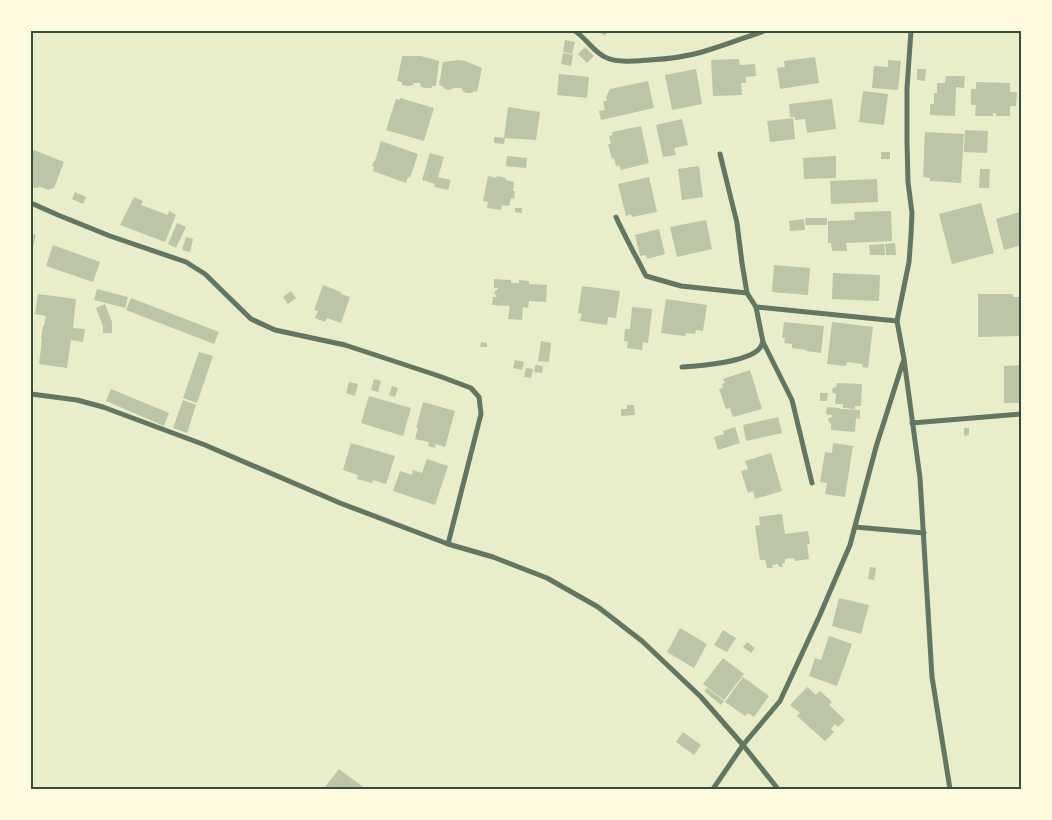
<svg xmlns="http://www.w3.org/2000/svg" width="1052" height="820" font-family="Helvetica,sans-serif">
	<rect width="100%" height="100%" fill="#e9edc9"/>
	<g fill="#bcc5a7">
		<path d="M598,31h10l-3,5z"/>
		<path d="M565,40l10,2 -3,12 -9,-2z"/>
		<path d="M585,47l9,9 -7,7 -9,-9z"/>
		<path d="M563,53l10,2 -2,11 -10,-2z"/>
		<path d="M403,56h18l18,5 -3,25h-4v2h-7l-4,-1 -1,-4h-6l-1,2 -4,1 -7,-1v-3l-5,-1 5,-24z"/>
		<path d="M815,57l4,26 -39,6 -3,-21 8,-1 -1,-6z"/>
		<path d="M739,59l1,6 15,-1 1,12 -10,1v6h-5l1,12 -29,1 -2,-36z"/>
		<path d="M458,60l7,1 17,7 -5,24 -3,-1 -2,2h-5l-3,-1 -3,-4h-7l-5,2 -4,-1 -3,-3 -3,-1 4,-23z"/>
		<path d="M888,60l13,1 -3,29 -26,-2 2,-22 14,1z"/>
		<path d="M696,69l6,35 -30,6 -7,-35z"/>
		<path d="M917,69h9l-1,12 -8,-1z"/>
		<path d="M559,74l30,3 -2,21 -30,-3z"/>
		<path d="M946,76h19l-1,12 -8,-1 -1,29 -25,-1v-11h4v-11h3v-10h8z"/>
		<path d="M648,81l6,27 -53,12 -2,-9 6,-1 -2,-9h4l-1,-4 4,-8z"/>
		<path d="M976,82l34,1v9h7l-1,14h-6v10h-14v-3h-3v3h-18l1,-11h-5v-16h5z"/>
		<path d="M863,91l25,3 -4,31 -25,-3z"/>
		<path d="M400,98l34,10 -10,33 -38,-11 10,-31 4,1z"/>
		<path d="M832,99l4,30 -29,4 -2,-14 -10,1v-3h-5l-1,-13z"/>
		<path d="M508,107l32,5 -4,28 -32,-2z"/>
		<path d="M793,118l2,21 -25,3 -3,-21z"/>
		<path d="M682,119l6,26 -14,3 2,7 -13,2 -7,-32z"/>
		<path d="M641,126l8,37 -28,7 -2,-5 -3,1 -2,-8 -2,1 -4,-15h3l-2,-8 4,-1 -1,-3z"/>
		<path d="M965,130l23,1 -1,22 -23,-1z"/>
		<path d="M925,132l39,2 -3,49 -31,-2v-3l-7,-1z"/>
		<path d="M494,137l11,1 -1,6 -10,-1z"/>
		<path d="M381,141l37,13 -8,24 -2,-1 -2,6 -33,-12 1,-4 -2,-1 2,-5h1z"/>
		<path d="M34,150l30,12 -10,26 -4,1 -1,1 -9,-3 -4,1 -5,-1v-35z"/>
		<rect x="881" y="152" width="9" height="7"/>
		<path d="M430,153l14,4 -6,20 13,3 -3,10 -14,-3 1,-3 -13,-4z"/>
		<path d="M507,156l20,2 -1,10 -20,-2z"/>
		<path d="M836,156v22l-32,1 -1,-21z"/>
		<path d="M699,166l4,31 -21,3 -4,-31z"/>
		<path d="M980,169h10l-1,19h-10z"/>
		<path d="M488,176l8,2 1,-2 9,2 -1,2 9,2 -1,9h2l-1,8 -3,-1 -2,8 -7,-1 -1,5 -14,-2 1,-6 -5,-1z"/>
		<path d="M649,177l8,35 -25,5 -1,-3 -5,2 -8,-32z"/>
		<path d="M877,179l1,23 -47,2 -1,-23z"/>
		<path d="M75,192l11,5 -3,7 -11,-5z"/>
		<path d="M134,197l9,4 -2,4 27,10 1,-4 7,4 -11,27 -45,-17z"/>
		<path d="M981,203l13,50 -42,11 -13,-50z"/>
		<path d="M515,208h7v5l-7,-1z"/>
		<path d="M891,211l1,30 -46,2 1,8h-15l-1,-8h-3v-22l27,-1 -1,-8z"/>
		<path d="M1020,212l1,33 -17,5 -8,-31z"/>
		<path d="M805,218h22v7h-21z"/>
		<path d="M804,219l1,11 -15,1 -1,-10z"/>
		<path d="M706,220l6,29 -35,8 -7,-30z"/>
		<path d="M177,223l9,4 -10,21 -8,-4z"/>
		<path d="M659,229l6,25 -18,5 -1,-4 -6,1 -5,-21z"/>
		<path d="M31,233l5,2 -4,14h-1z"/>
		<path d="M186,237l7,2 -3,13 -8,-2z"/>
		<path d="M895,243l1,12h-10l-1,-11z"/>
		<path d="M884,244l1,11h-15l-1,-10z"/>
		<path d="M53,245l47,17 -7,20 -47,-16z"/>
		<path d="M774,265l36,3 -2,27 -36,-3z"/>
		<path d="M833,273l47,2 -1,26 -47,-2z"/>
		<path d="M494,279l17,1v3h8v-3l10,1v3l18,1 -1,17 -17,-1 -1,7 -5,-1 -1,13 -14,-1 2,-13 -18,-1 1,-8h4l-3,-5 4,-3v-1h-4z"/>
		<path d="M323,285l18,7v2l9,3 -9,26 -14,-5 -2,4 -10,-4 3,-7 -4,-1z"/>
		<path d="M582,286l38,5 -4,27 -8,-1 -1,8 -27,-4 2,-7 -4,-1z"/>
		<path d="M97,289l31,8 -3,11 -31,-8z"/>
		<path d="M291,291l5,7 -8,6 -5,-7z"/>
		<path d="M38,294l38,5 -3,29 12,1 -2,13 -12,-2 -4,28 -28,-4 3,-25h-1l2,-13h1l2,-10 -11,-2z"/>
		<path d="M978,294h35v3h8v39l-43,1z"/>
		<path d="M131,298l88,34 -5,12 -88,-34z"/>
		<path d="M666,299l41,6 -4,26 -7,-1 -1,4 -9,-1 -1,3 -24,-3z"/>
		<path d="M105,304l7,18v11h-9v-7l-7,-18z"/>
		<path d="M632,307l20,2 -4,34 -5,-1 -1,8 -15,-2 1,-6 -4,-1 1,-12h5z"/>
		<path d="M784,322l40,4 -3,27 -15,-2v-1l-14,-2v-4l-8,-1 1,-5h-3z"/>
		<path d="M832,322l41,5 -5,41 -6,-1 1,-3 -16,-2 -1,4 -19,-2z"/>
		<path d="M541,341l10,2 -2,19 -11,-1z"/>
		<path d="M481,342l6,1v4h-7z"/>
		<path d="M199,352l14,4 -16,47 -14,-5z"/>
		<path d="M515,360l9,2 -2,8 -9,-2z"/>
		<path d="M535,365l8,1 -1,7 -8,-1z"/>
		<path d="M1021,365v38h-17v-37z"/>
		<path d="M526,368l7,1 -2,9 -7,-1z"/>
		<path d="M750,370l12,39 -29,8 -3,-9 -4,1 -7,-20 4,-1 -1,-4 3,-1 -2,-4z"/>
		<path d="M374,379l7,2 -3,11 -7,-2z"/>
		<path d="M349,382l9,2 -3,12 -9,-3z"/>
		<path d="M837,383l25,1 -1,22h-6v3l-12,-1v-4h-8l1,-10 -3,-1 -1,-2 1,-3 3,-1z"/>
		<path d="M392,386l6,2 -3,9 -6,-2z"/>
		<path d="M111,389l58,24 -5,13 -58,-25z"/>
		<path d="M820,393h8l-1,8h-7z"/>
		<path d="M369,396l42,12 -8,28 -42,-13z"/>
		<path d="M183,400l13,5 -9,28 -14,-5z"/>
		<path d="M423,402l32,9 -10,36 -9,-3 -1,4 -7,-2 1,-4 -14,-3 3,-11h-2z"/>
		<path d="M627,405h7l1,10 -14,1v-7h6z"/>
		<path d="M827,407l13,1v1l20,1v9l-4,-1 -1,14 -24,-2v-6l-2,-2 -1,-2 1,-2 3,-1v-2l-6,-1z"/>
		<path d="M778,417l4,16 -36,8 -3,-16z"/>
		<path d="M735,427l5,16 -22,7 -4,-13 10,-3 -1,-3z"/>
		<path d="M964,428h5v7l-5,1z"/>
		<path d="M351,443l44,13 -9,28 -13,-4 -1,3 -15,-4 1,-4 -15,-5z"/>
		<path d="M833,443l20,3 -8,51 -20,-3 2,-11 -7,-1 5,-30 7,1z"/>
		<path d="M771,453l11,38 -27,8 -2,-8 -5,2 -7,-22 7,-2 -3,-8z"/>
		<path d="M427,459l21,7 -13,39 -42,-14 7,-20 12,4 1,-5 9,3z"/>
		<path d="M782,514l3,20 23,-3 2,13h-3l2,15 -14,2 -1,-3 -9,1v4l-3,1 1,3h-4l-1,-3 -6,1 1,3h-6l-2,-8h-5l-5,-34 5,-1 -1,-8z"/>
		<path d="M870,567l6,1 -2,12 -6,-1z"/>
		<path d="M839,598l30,7 -8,29 -29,-8z"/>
		<path d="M680,628l27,16 -13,24 -27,-16z"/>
		<path d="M723,630l13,8 -9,14 -13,-7z"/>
		<path d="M829,636l23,8 -15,42 -28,-10 6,-18 6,2z"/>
		<path d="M747,642l8,6 -4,5 -8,-6z"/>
		<path d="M723,658l21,16 -20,26 -21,-16z"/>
		<path d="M743,677l26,19 -15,21 -6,-4 -3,3 -20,-14z"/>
		<path d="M807,687l9,8 4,-4 12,11 -3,3 16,15 -7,7 -3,-3 -4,5 3,3 -9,9 -28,-25 3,-3 -10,-8z"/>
		<path d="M707,688l17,13 -3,4 -17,-14z"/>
		<path d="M683,732l18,13 -7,10 -18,-13z"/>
		<path d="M339,769l27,20 -42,-1z"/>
	</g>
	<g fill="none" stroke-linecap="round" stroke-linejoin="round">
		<g stroke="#617663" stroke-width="5">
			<path d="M575,31c12,8 19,22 32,27 13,5 29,3 42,2 18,-1 36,-3 53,-8 21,-6 41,-14 62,-21"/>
			<path d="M911,31l-4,57v54l1,40 4,31 -1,22 -2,27 -12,59 7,38 16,119 12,199 18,112"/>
			<path d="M720,154l17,69 5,40 5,30"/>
			<path d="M31,203l27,12 52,21 76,26 19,12 46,45 24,11 70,15 94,31 32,12 8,9 2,17 -33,130"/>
			<path d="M616,217c9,20 20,39 30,59l35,10 66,7 9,14 141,14"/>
			<path d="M763,342l29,58 20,83"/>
			<path d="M682,367c18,-1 65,-5 77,-18 1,-1 4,-7 4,-7l-7,-35"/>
			<path d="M31,394l46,6 26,7 102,38 135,58 108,41 45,13 54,21 51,29 44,34 59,56 42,48 35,44"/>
			<path d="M912,423l109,-9"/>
			<path d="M855,527l69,6"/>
			<path d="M713,789l30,-44 37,-44 39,-84 31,-72 26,-98 27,-85"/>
		</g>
	</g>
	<rect width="1052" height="820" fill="none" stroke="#fefae0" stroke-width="65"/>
	<rect x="32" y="32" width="988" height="756" fill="none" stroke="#344e41" stroke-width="2"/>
</svg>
